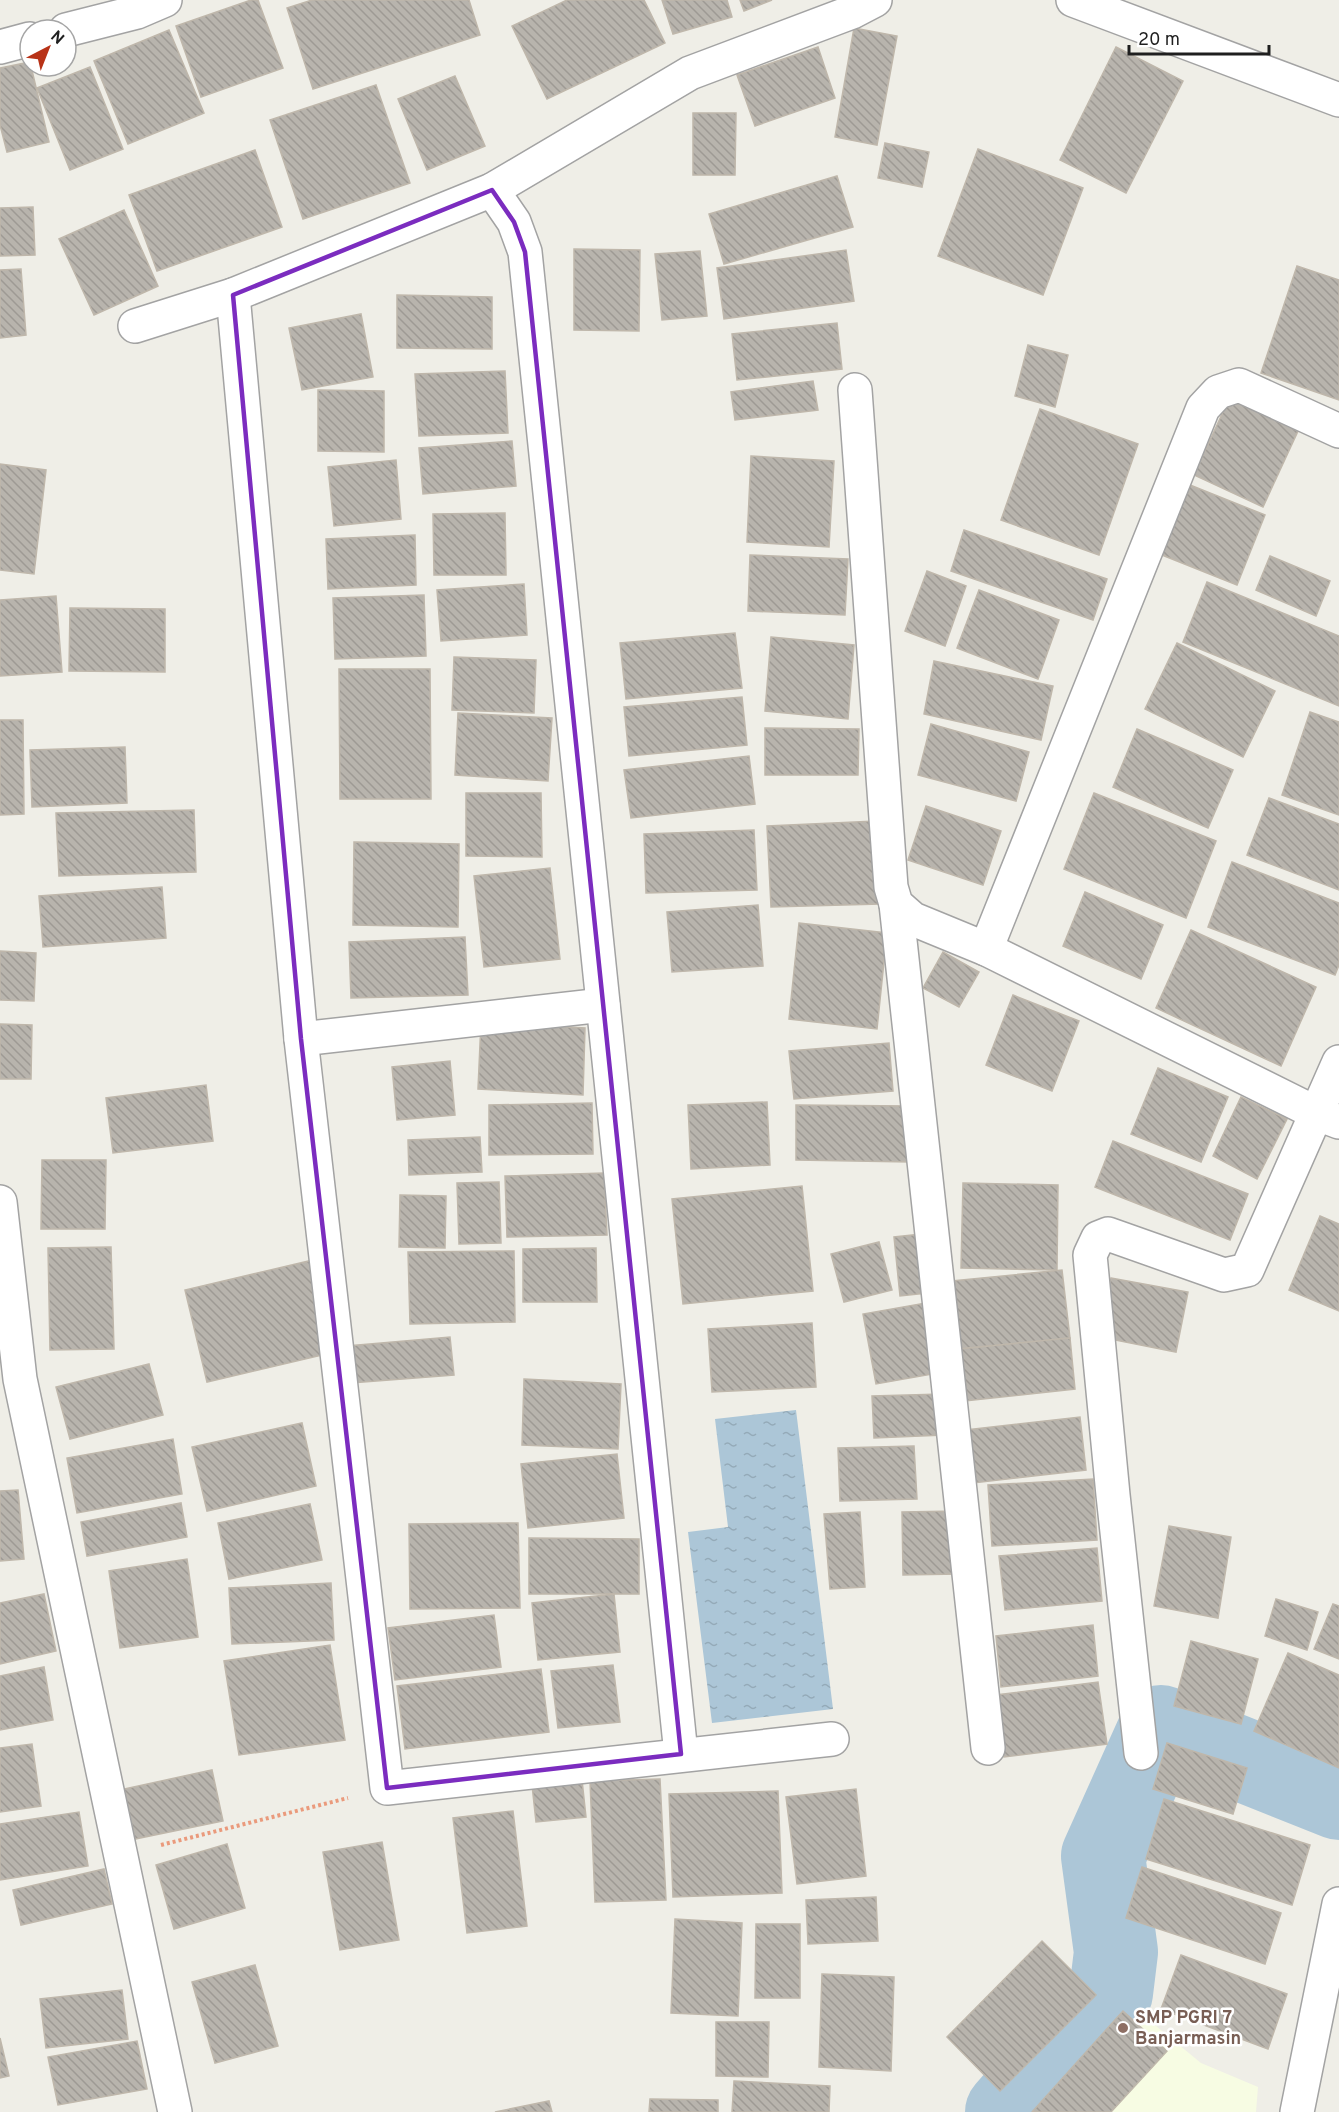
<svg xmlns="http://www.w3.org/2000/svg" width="1339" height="2112" font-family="Overpass,sans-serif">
	<defs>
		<pattern id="water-ripples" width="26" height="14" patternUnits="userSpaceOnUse" patternTransform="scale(1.5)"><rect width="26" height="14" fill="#acc6d7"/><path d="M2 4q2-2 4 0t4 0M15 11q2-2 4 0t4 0" fill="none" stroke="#94aab8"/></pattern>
		<pattern id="building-back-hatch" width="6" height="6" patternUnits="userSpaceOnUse" patternTransform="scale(1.5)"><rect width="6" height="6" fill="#b8b4ad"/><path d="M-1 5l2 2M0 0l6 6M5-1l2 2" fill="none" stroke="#9e9a94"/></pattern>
	</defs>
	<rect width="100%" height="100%" fill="#efeee7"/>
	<path fill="#f7fce3" d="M1116,1993l85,70 57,24 -2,25h-236z"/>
	<path fill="url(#water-ripples)" d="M796,1410l37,299 -121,14 -24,-191 40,-5 -13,-108z"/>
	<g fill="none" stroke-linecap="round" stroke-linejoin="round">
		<path stroke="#acc6d7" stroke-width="84" d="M1007,2112l104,-119 5,-41 -13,-96 58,-129 178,71"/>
	</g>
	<g fill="url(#building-back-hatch)" stroke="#bfb7ab" stroke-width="1.5">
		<path d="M251,0h7l25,68 -82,29 -25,-71z"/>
		<path d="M312,0h157l11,35 -167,54 -26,-81z"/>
		<path d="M567,0h77l21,43 -118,56 -35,-73z"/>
		<path d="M662,0h65l5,17 -59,17z"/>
		<path d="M740,0h32l-28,11z"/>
		<path d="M854,28l43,8 -20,109 -42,-8z"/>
		<path d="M169,30l35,83 -76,31 -34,-83z"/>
		<path d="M818,47l17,51 -80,28 -18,-51z"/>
		<path d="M1116,47l67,34 -57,112 -66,-33z"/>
		<path d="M30,62l19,80 -42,10 -7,-27v-57z"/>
		<path d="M90,67l33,82 -53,21 -33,-82z"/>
		<path d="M455,76l30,70 -58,24 -29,-71z"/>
		<path d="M376,85l34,98 -107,36 -33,-99z"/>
		<path d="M693,113h43l-1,62h-42z"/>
		<path d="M885,143l44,9 -7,35 -44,-9z"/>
		<path d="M978,149l105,39 -40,107 -105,-39z"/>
		<path d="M255,150l27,77 -125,44 -28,-76z"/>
		<path d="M837,176l16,51 -129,37 -15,-50z"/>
		<path d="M33,207l2,48 -35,1v-48z"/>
		<path d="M124,210l34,76 -64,29 -35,-76z"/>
		<path d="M574,249l66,1 -1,81 -65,-1z"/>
		<path d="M846,250l8,51 -130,18 -7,-51z"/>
		<path d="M700,251l7,65 -45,4 -7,-66z"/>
		<path d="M1297,266l42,14v120l-78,-27z"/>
		<path d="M21,269l5,66 -26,3v-68z"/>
		<path d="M397,295l95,2v52l-95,-1z"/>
		<path d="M361,314l12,63 -71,13 -13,-62z"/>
		<path d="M837,323l5,46 -105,11 -5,-46z"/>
		<path d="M1028,345l40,10 -13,52 -40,-11z"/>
		<path d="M505,371l3,62 -89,3 -4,-62z"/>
		<path d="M813,381l5,29 -83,10 -4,-28z"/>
		<path d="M318,390l66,1v61l-66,-1z"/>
		<path d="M1229,399l69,32 -35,76 -69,-32z"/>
		<path d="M1040,409l98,35 -39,111 -98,-35z"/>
		<path d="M512,441l4,45 -93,8 -4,-46z"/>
		<path d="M751,456l83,5 -5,86 -82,-5z"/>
		<path d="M396,460l5,59 -67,7 -6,-59z"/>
		<path d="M0,464l46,6 -12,104 -34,-4z"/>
		<path d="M1190,485l75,30 -28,70 -75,-30z"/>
		<path d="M505,513l1,62h-72l-1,-61z"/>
		<path d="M964,530l143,49 -14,41 -142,-49z"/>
		<path d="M415,535l1,50 -88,4 -2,-50z"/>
		<path d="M750,555l98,4 -3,56 -97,-4z"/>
		<path d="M1270,556l60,25 -14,35 -60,-26z"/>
		<path d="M927,571l39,15 -21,60 -40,-15z"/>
		<path d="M1207,582l132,54v70l-156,-64z"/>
		<path d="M524,584l3,51 -86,6 -4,-51z"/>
		<path d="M979,590l80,30 -21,59 -81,-31z"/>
		<path d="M424,595l2,61 -91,3 -2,-61z"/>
		<path d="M56,596l6,76 -62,4v-76z"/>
		<path d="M70,608l95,1v63l-96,-1z"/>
		<path d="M735,633l7,55 -116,11 -6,-56z"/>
		<path d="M771,637l83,8 -6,74 -83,-8z"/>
		<path d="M1177,643l98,48 -32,66 -98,-48z"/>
		<path d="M454,657l82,3 -2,53 -82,-3z"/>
		<path d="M934,661l119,25 -12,54 -117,-26z"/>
		<path d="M339,669h91l1,130h-91z"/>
		<path d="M742,697l5,48 -118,11 -5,-49z"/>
		<path d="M1310,712l29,10v93l-57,-20z"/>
		<path d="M458,713l94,5 -4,63 -93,-6z"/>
		<path d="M0,720h23l1,94 -24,1z"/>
		<path d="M931,724l98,28 -13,49 -98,-26z"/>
		<path d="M765,728l94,1 -1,46h-93z"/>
		<path d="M1137,729l96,41 -25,58 -95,-41z"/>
		<path d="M125,747l2,56 -95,4 -2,-57z"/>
		<path d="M749,756l6,48 -124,14 -7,-48z"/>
		<path d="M466,793h75l1,64 -76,-1z"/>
		<path d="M1094,793l122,48 -30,77 -122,-49z"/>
		<path d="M1269,798l70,26v66l-92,-35z"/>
		<path d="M926,806l75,25 -18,54 -75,-25z"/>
		<path d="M194,810l2,62 -137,4 -3,-63z"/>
		<path d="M876,821l4,83 -109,3 -4,-81z"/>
		<path d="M754,830l3,60 -111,3 -2,-59z"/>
		<path d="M354,842l105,2 -1,83 -105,-2z"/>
		<path d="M1232,862l107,41v62l-4,10 -127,-48z"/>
		<path d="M550,868l10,91 -76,8 -10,-91z"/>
		<path d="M162,887l4,51 -123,9 -4,-51z"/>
		<path d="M1085,892l78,33 -22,54 -78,-33z"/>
		<path d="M758,905l5,61 -91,6 -5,-60z"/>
		<path d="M799,923l88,10 -10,96 -88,-10z"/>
		<path d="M1191,930l125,57 -35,79 -125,-58z"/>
		<path d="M465,937l3,58 -117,3 -2,-56z"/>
		<path d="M0,951l36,2 -2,48 -34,-1z"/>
		<path d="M943,952l36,20 -20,35 -36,-19z"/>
		<path d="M1013,995l66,26 -27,70 -66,-26z"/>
		<path d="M481,1022l104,6 -2,67 -105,-6z"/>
		<path d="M0,1024l32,1 -1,54h-31z"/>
		<path d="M889,1043l4,48 -99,8 -5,-48z"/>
		<path d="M450,1061l5,54 -58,5 -5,-53z"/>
		<path d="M1158,1068l70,29 -27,65 -70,-28z"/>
		<path d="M206,1085l7,56 -100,12 -7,-55z"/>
		<path d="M1241,1097l46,22 -30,60 -44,-23z"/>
		<path d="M767,1102l3,63 -79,4 -3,-64z"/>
		<path d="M592,1103l1,51 -104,1v-50z"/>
		<path d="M796,1105l114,1v56l-114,-2z"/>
		<path d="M480,1137l2,35 -73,3 -1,-35z"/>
		<path d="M1113,1141l135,53 -18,46 -135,-53z"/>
		<path d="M42,1160h64l-1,69h-64z"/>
		<path d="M604,1173l3,62 -100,2 -2,-61z"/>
		<path d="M499,1182l2,61 -42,1 -2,-61z"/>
		<path d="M963,1183l95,2 -1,85 -96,-2z"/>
		<path d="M802,1186l11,105 -130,13 -11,-105z"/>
		<path d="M400,1195l46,1 -1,52 -46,-1z"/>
		<path d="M1320,1216l19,8v87l-50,-21z"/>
		<path d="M921,1234l6,59 -27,3 -6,-59z"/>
		<path d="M879,1242l13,48 -48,12 -13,-48z"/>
		<path d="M111,1247l3,102 -64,1 -2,-102z"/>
		<path d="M596,1248l1,54h-74v-53z"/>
		<path d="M514,1251l1,71 -105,2 -2,-72z"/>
		<path d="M313,1260l22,92 -128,30 -22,-92z"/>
		<path d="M1062,1270l8,68 -111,11 -7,-68z"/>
		<path d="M1111,1278l77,14 -12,60 -76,-15z"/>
		<path d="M931,1302l13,70 -68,12 -13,-70z"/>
		<path d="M812,1323l4,64 -104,5 -4,-63z"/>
		<path d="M450,1337l4,38 -103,8 -4,-37z"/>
		<path d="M1070,1338l5,51 -110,12 -6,-52z"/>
		<path d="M149,1364l14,51 -93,24 -14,-52z"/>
		<path d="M524,1379l97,5 -3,65 -96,-4z"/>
		<path d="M942,1394l2,41 -70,3 -2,-42z"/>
		<path d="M1080,1417l6,53 -113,13 -7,-53z"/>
		<path d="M302,1423l14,63 -109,25 -15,-64z"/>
		<path d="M173,1439l9,55 -105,19 -10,-55z"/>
		<path d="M914,1446l3,53 -77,2 -2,-53z"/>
		<path d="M617,1454l7,64 -96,10 -7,-64z"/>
		<path d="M1093,1479l4,61 -105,6 -4,-61z"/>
		<path d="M18,1490l6,69 -24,2v-70z"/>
		<path d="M181,1503l6,34 -100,19 -6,-34z"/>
		<path d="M310,1504l12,56 -93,19 -11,-56z"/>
		<path d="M957,1511l1,63 -55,1 -1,-63z"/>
		<path d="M860,1512l5,75 -35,2 -6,-75z"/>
		<path d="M518,1523l2,85 -110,1 -1,-85z"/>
		<path d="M1169,1526l62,11 -13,81 -64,-12z"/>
		<path d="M529,1538l110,1v55h-110z"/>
		<path d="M1097,1548l5,53 -97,9 -6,-54z"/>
		<path d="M187,1559l11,78 -78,11 -11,-77z"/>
		<path d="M331,1583l3,57 -102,4 -3,-56z"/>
		<path d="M44,1594l12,57 -56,13v-61z"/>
		<path d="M614,1594l6,58 -82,8 -6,-57z"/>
		<path d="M1276,1599l42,13 -11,38 -42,-14z"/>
		<path d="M1333,1604l6,2v53l-25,-10z"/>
		<path d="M494,1615l7,52 -106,13 -7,-52z"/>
		<path d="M1093,1625l5,51 -97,11 -5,-51z"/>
		<path d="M1191,1641l67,18 -17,65 -67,-18z"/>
		<path d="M330,1645l15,95 -106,15 -15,-94z"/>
		<path d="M1288,1653l51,22v93l-85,-37z"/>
		<path d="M613,1665l7,57 -62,6 -7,-57z"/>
		<path d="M44,1667l9,53 -53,10v-54z"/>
		<path d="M541,1669l8,63 -144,17 -8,-63z"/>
		<path d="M1098,1682l9,62 -103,13 -8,-62z"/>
		<path d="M1167,1743l80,25 -14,46 -80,-25z"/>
		<path d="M32,1744l9,62 -41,6v-64z"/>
		<path d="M212,1770l11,51 -88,18 -11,-50z"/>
		<path d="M660,1779l6,121 -71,2 -5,-121z"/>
		<path d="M582,1780l4,37 -50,5 -4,-37z"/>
		<path d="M856,1789l10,87 -69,8 -11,-87z"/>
		<path d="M778,1791l4,102 -109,4 -4,-103z"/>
		<path d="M1164,1799l146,46 -18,60 -146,-46z"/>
		<path d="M513,1811l14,115 -60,7 -14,-115z"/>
		<path d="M79,1812l9,54 -88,14v-56z"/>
		<path d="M382,1842l17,98 -59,10 -17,-98z"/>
		<path d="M227,1844l18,64 -71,21 -18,-64z"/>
		<path d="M1142,1867l139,46 -16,51 -139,-46z"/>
		<path d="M104,1869l8,35 -91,21 -8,-35z"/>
		<path d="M876,1897l2,44 -70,3 -2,-44z"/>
		<path d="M675,1919l67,4 -4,93 -67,-3z"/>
		<path d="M756,1924h44v74h-45z"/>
		<path d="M1042,1941l54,54 -96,96 -53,-54z"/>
		<path d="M1181,1955l106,39 -19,55 -107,-40z"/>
		<path d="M255,1965l23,81 -63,17 -23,-81z"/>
		<path d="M822,1974l72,3 -3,94 -72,-4z"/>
		<path d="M122,1990l6,49 -82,9 -6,-49z"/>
		<path d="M1123,2011l44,40 -56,61h-79z"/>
		<path d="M716,2022h53l-1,55 -52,-1z"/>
		<path d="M0,2038l9,38 -9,2z"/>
		<path d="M137,2041l10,48 -89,16 -10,-48z"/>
		<path d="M734,2081l96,5 -1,26h-97z"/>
		<path d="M650,2099l68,1v12h-69z"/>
		<path d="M549,2101l3,11h-57z"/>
	</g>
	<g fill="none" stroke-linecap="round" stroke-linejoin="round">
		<g stroke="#a3a3a3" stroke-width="36">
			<g id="minor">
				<path d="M1073,0l266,100"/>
				<path d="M66,30l71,-18 28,-12"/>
				<path d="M0,47l30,-8"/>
				<path d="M492,190l22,32 11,30 156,1502"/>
				<path d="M233,295l68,744 86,749 445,-49"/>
				<path d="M135,326l98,-31 259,-105 198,-117 162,-61 23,-12"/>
				<path d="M855,390l36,497 5,17 17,15 73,30 332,165 21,8"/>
				<path d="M896,904l92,844"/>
				<path d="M986,949l217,-541 15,-16 21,-7 100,46"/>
				<path d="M301,1039l302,-34"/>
				<path d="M0,1202l20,177 155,733"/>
				<path d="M1141,1753l-28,-258 -23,-240 8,-17 10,-4 116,41 23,-5 92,-208"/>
				<path d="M1297,2112l42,-208"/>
			</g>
		</g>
		<path stroke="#ea9a7c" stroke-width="4" stroke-dasharray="3 3" stroke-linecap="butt" d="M161,1845l187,-47"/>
		<use href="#minor" stroke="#fff" stroke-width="33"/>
	</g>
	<path fill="none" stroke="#7b2cbf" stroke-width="4.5" stroke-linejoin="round" d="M492,190l22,32 11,30 156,1502 -294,34 -86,-749 -68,-744z"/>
	<circle fill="#8d6e63" stroke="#fff" stroke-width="2" cx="1123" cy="2028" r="6"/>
	<g text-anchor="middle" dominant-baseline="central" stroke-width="5" stroke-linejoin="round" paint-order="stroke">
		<g font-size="18" font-weight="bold" fill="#785e54" stroke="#fff" text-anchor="start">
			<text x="1135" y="2018">SMP PGRI 7<tspan x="1135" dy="21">Banjarmasin</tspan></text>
		</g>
	</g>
	<g transform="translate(48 48) rotate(42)"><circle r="28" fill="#ffffff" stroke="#a5a5a5" stroke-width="1.5"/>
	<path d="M0-4.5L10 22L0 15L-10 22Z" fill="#b83217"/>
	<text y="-9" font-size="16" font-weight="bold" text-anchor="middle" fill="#1f1f1f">N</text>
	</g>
	<path d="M1129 45v9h140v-9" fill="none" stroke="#1f1f1f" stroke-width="3"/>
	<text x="1138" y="45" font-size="18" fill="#1f1f1f" stroke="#ffffff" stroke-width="4.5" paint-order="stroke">20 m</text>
</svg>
